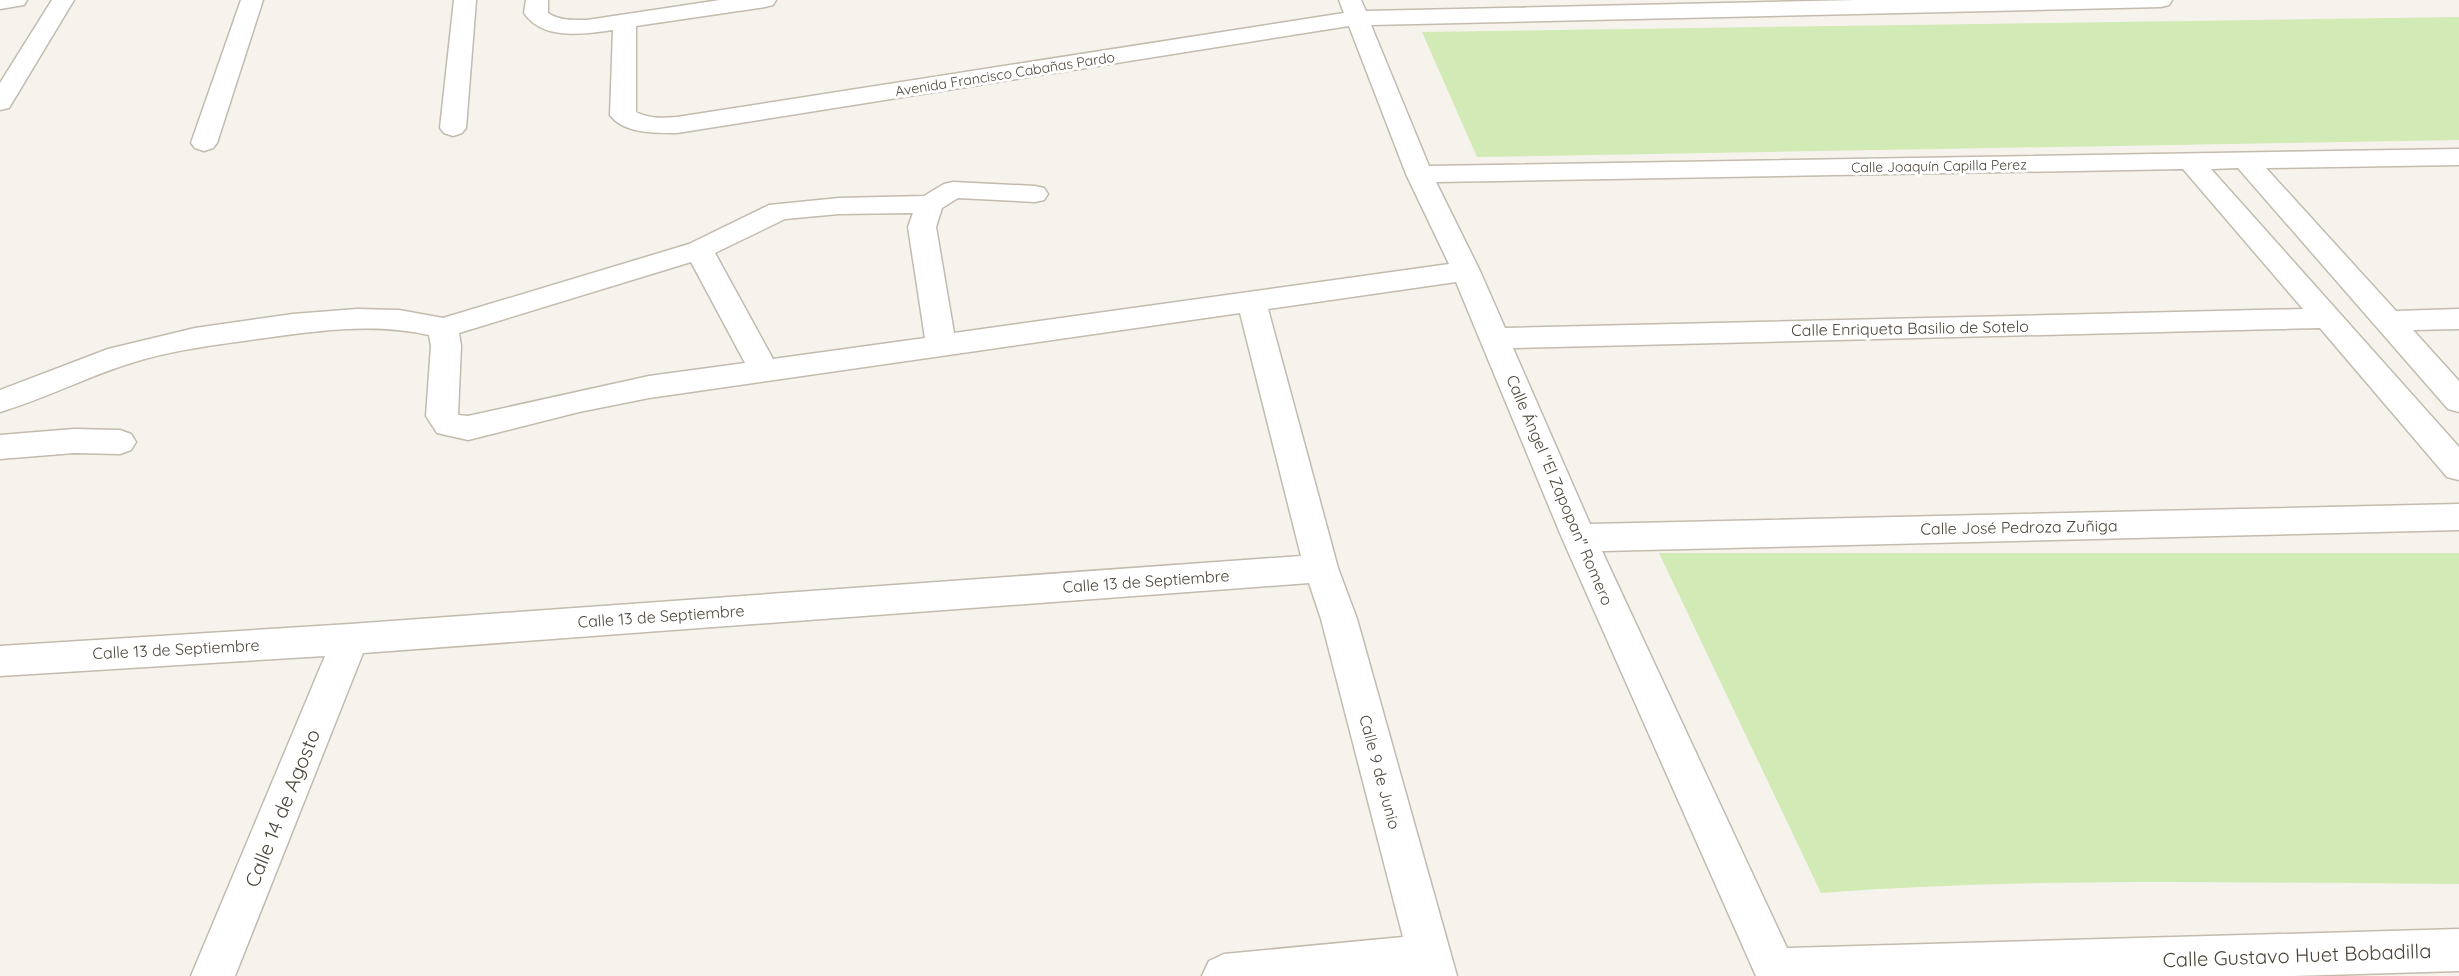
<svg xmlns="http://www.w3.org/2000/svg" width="2459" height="976" font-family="Quicksand,sans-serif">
	<rect width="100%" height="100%" fill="#f6f3ec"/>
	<g fill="#d2eab5">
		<path d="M2459,17v123l-982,17 -55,-125z"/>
		<path d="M1659,553h800v331c-213,-1 -426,-7 -638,9z"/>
	</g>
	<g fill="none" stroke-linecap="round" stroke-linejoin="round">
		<g stroke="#c2bbae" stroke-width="3">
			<g id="street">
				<path d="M0,0h27l-3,5 -24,4z"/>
				<path d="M52,0h22l-62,103 -3,5 -9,2v-27z"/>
				<path d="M241,0h22l-46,143 -4,5 -9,3 -9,-3 -4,-5z"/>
				<path d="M454,0h22l-10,128 -4,5 -9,3 -9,-3 -4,-5z"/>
				<path d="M526,0h22v13c12,8 25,7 39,7l133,-20h56l-3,5 -8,2 -129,19v86c13,7 27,6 41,5l667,-104 -5,-13h22l5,11 491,-11h315l-3,5 -8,2 -790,18 58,141 1030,-17v16l-193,3 130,143 63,-2v20l-46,1 46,51v31l-11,-3 -210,-241 -27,1 248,278v33l-12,-3 -127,-149 -807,20 77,176 869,-20v26l-857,21 185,397 672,-19v42l-167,5h-536l-194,-438 -106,-256 -188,27 70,259 19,51 100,357h-255l7,-15 15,-7 179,-17 -82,-318 -12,-36 -946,70 -128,323h-44l134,-320 -325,20v-30l350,-22 951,-68 -61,-243 -591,85 -70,14 -111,28 -31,-7 -11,-17 5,-70 -2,-11c-56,-13 -115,-4 -172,4 -43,6 -87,11 -129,25 -44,14 -84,35 -128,48v-22l108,-41 87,-21 98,-14 64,-5 42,1 44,8 246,-74 80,-39 70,-7 85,-2 20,-12 9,-2 82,4 9,2 4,6 -4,6 -9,2 -77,-4 -16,10 -6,19 18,106 495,-69 -43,-90 -57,-148 -672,107c-21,0 -53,1 -67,-18l3,-85c-29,4 -70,11 -89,-17zM2183,169l120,140 -798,19 -25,-57 -44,-89zM913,213l-5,14 17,111 -152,21 -58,-106 70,-34 54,-5zM691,262l54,101 -96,13 -181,40 -10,-1 3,-69 -2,-13z"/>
				<path d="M74,429l46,1 11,4 5,8 -5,8 -11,4 -46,-1 -74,6v-24z"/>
			</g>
		</g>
		<use href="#street" fill="#fff" fill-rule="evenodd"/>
	</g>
	<g text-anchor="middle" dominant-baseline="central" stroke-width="6" stroke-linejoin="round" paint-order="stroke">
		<g font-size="14" fill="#4b4439" stroke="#fff">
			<text transform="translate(1005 74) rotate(-9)">Avenida Francisco Cabañas Pardo</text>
			<text transform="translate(1939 166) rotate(-1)">Calle Joaquín Capilla Perez</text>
		</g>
		<g font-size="16" fill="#4b4439" stroke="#fff">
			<text transform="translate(1910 328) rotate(-1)">Calle Enriqueta Basilio de Sotelo</text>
			<text transform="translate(1560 490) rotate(67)">Calle Ángel "El Zapopan" Romero</text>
			<text transform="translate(2019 527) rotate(-1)">Calle José Pedroza Zuñiga</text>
			<text transform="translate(1146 581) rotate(-4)">Calle 13 de Septiembre</text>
			<text transform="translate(661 616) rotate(-4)">Calle 13 de Septiembre</text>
			<text transform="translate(176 649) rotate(-3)">Calle 13 de Septiembre</text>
			<text transform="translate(1380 772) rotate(75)">Calle 9 de Junio</text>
		</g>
		<g font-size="20" fill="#4b4439" stroke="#fff">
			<text transform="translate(282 808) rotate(-68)">Calle 14 de Agosto</text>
			<text transform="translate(2297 955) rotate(-2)">Calle Gustavo Huet Bobadilla</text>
		</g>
	</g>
</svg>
